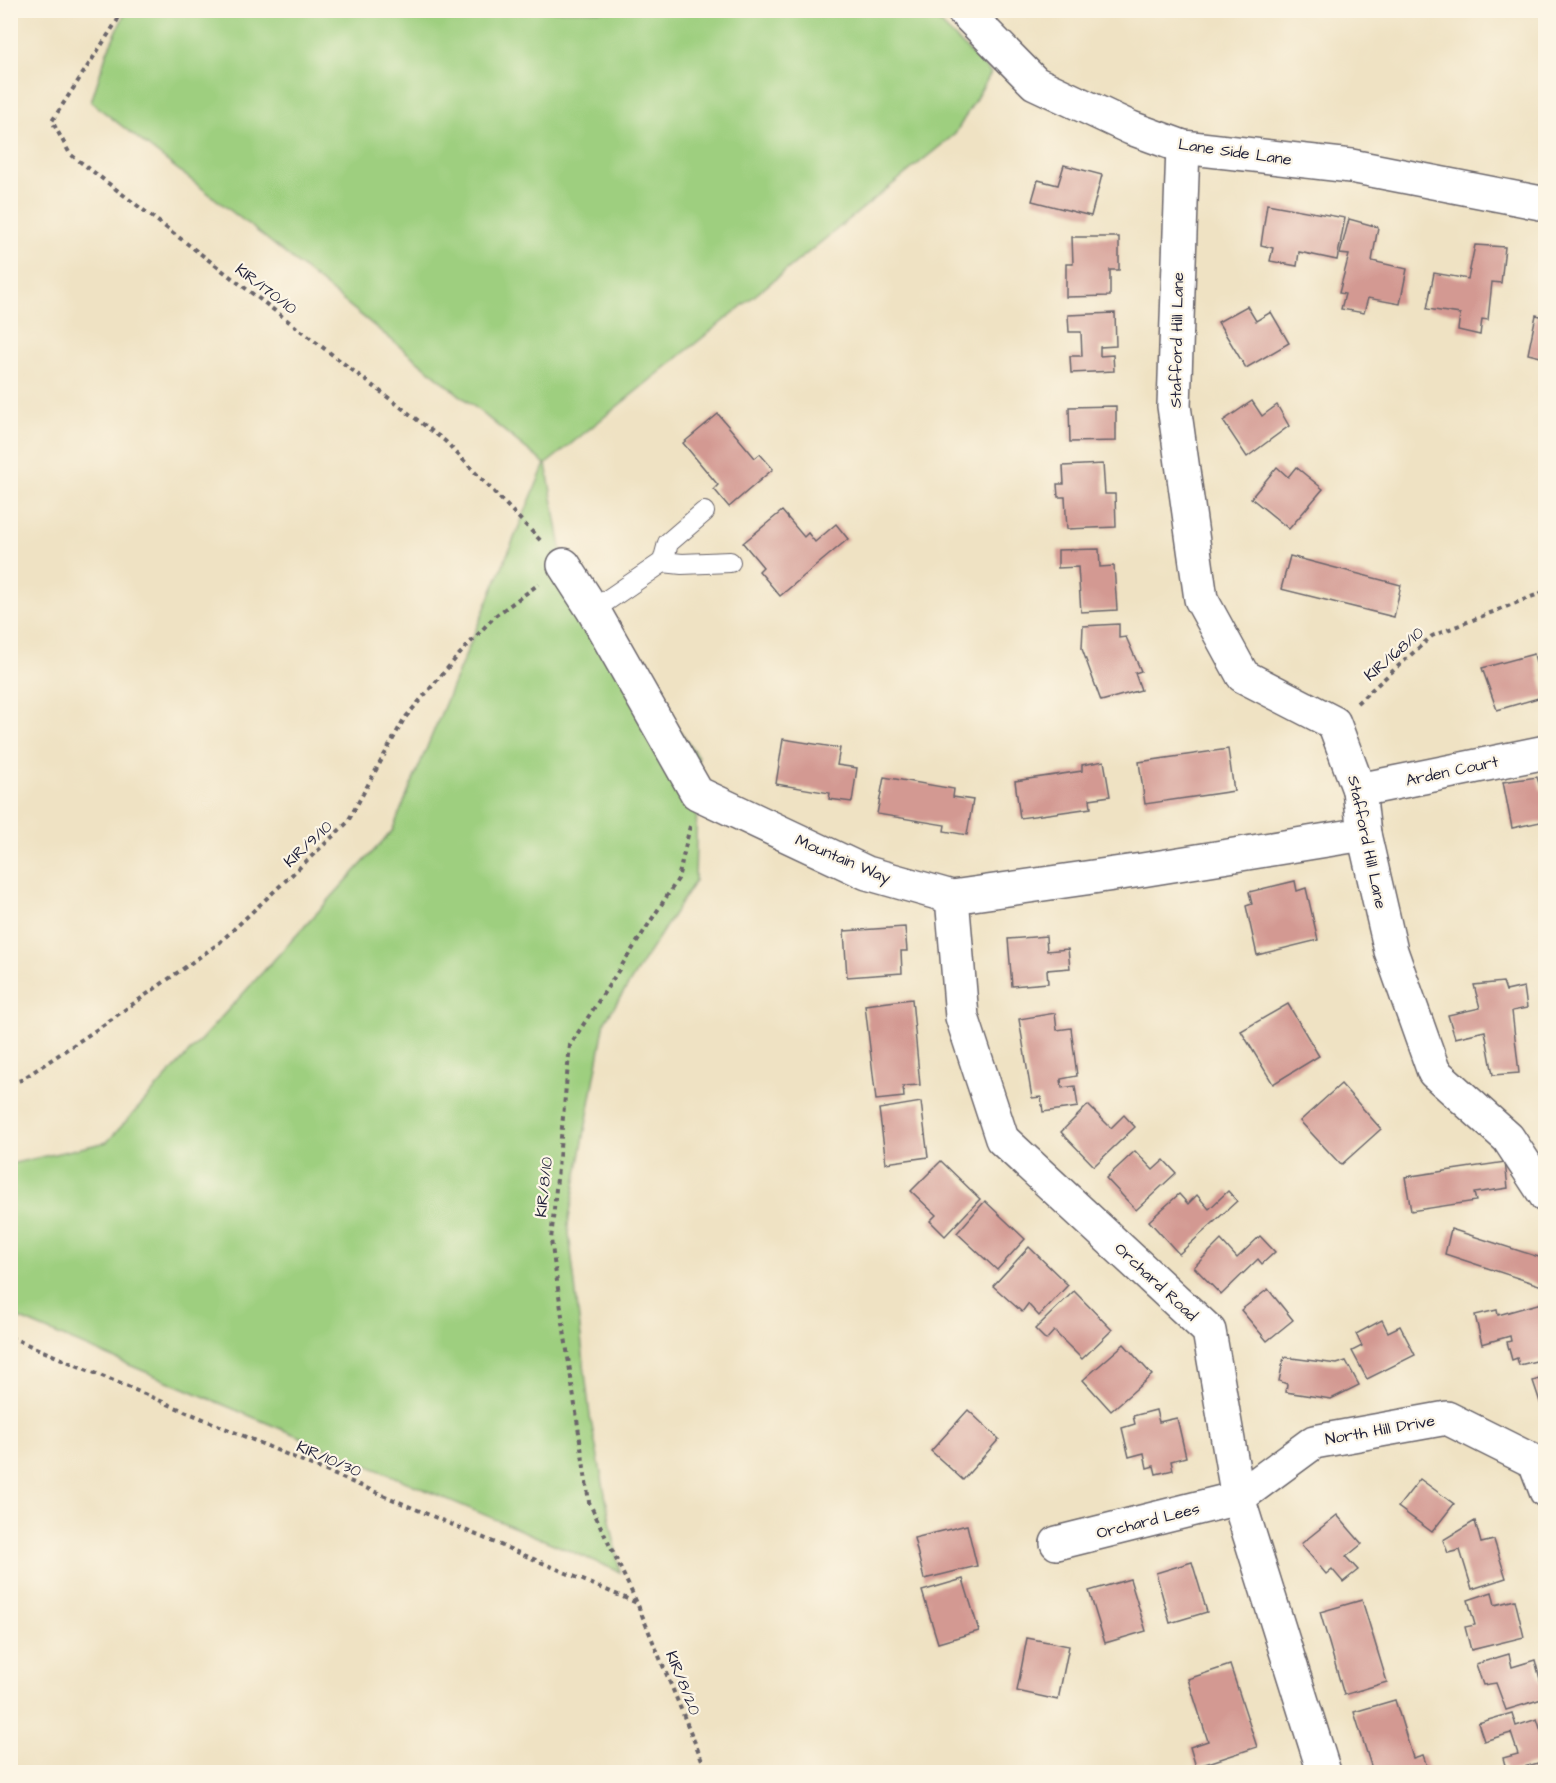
<svg xmlns="http://www.w3.org/2000/svg" width="1556" height="1783" font-family="'Architects Daughter',sans-serif">
	<rect width="100%" height="100%" fill="#fcf5e5"/>
	<filter id="ink" filterUnits="userSpaceOnUse"><feTurbulence type="fractalNoise" baseFrequency=".0167" numOctaves="2"/><feDisplacementMap in="SourceGraphic" scale="12" xChannelSelector="R" yChannelSelector="G"/><feConvolveMatrix kernelMatrix="1 2 1 2 8 2 1 2 1" color-interpolation-filters="sRGB"/></filter>
	<filter id="wash" filterUnits="userSpaceOnUse"><feTurbulence type="fractalNoise" baseFrequency=".008" numOctaves="4" result="noise"/><feDisplacementMap in="SourceGraphic" scale="24" xChannelSelector="R" yChannelSelector="G"/><feGaussianBlur stdDeviation="1.35" result="paint"/><feColorMatrix in="noise" values="0 0 0 0 0 0 0 0 0 0 0 0 0 0 0 0 0 1.4 0 .05"/><feComposite in="paint" operator="in"/></filter>
	<g filter="url(#wash)">
		<rect width="100%" height="100%" fill="#efe2c3"/>
		<path fill="#9ecf7f" stroke="#60785d" stroke-width="1.5" d="M126,11h802l63,62 -36,61 -409,330 18,101 134,192 -3,124 -90,140 -37,203 22,192 30,156 -609,-257 -1,-151 97,-22 285,-311 153,-367 -283,-229 -171,-133 16,-50z"/>
		<g id="blocks">
			<g fill="#d39992">
				<path d="M1064,165l38,10 -11,41 -59,-15 6,-21 20,5z"/>
				<path d="M1267,204l78,14 -8,42 -38,-8 -2,14 -27,-5 3,-13 -12,-3z"/>
				<path d="M1349,219l29,8 -6,34 35,8 -7,35 -32,-6 -4,15 -23,-4 4,-15 -6,-1 10,-38 -9,-1z"/>
				<path d="M1072,237h47v33h-9v26l-44,1v-33h7z"/>
				<path d="M1475,245l30,2 -4,36 -9,-1 -4,38 -6,-1 -2,16 -22,-5 2,-16 -33,-5 7,-36 34,6z"/>
				<path d="M1247,306l9,15 15,-9 18,31 -43,25 -28,-46z"/>
				<path d="M1115,313l1,33 -16,1v9l13,-1 1,16 -43,2 -1,-17h12l-1,-24h-12l-1,-17z"/>
				<path d="M1536,315l9,2v41l-17,-4z"/>
				<path d="M1252,401l10,15 15,-11 12,21 -42,31 -24,-36z"/>
				<path d="M1116,406v35l-46,1 -1,-35z"/>
				<path d="M718,414l37,44 5,-4 13,15 -44,38 -15,-18 4,-4 -35,-42z"/>
				<path d="M1103,464l2,30h10l1,33 -49,2 -2,-32h-7l-1,-13h7l-1,-18z"/>
				<path d="M1277,467l11,10 8,-10 27,22 -34,40 -38,-31z"/>
				<path d="M782,511l22,26 4,-4 7,9 21,-18 12,15 -68,57 -21,-25 4,-4 -20,-24z"/>
				<path d="M1099,549l1,18 14,-1 3,44 -36,2 -3,-45 -20,1v-18z"/>
				<path d="M1290,556l111,29 -7,32 -113,-28z"/>
				<path d="M1119,624v14l7,-1 15,34 -6,2 6,17 -40,11 -19,-52 1,-23z"/>
				<path d="M1534,654l11,42 -48,14 -15,-42z"/>
				<path d="M783,739l57,9 -3,17 20,3 -5,34 -23,-3 1,-6 -54,-9z"/>
				<path d="M1228,749l6,42 -89,13 -6,-42z"/>
				<path d="M1104,761l6,35 -20,3 1,9 -71,10 -5,-37 67,-10v-6z"/>
				<path d="M884,777l70,12 -1,8 20,3 -6,35 -23,-4 1,-6 -68,-11z"/>
				<path d="M1537,777l4,13h4v31l-33,7 -9,-46z"/>
				<path d="M1295,881l2,10 9,-3 12,52 -61,15 -11,-49 6,-2 -3,-12z"/>
				<path d="M905,927l2,24h-6l1,22 -55,4 -3,-46z"/>
				<path d="M1046,936l1,15 21,-2 2,19 -23,2 1,13 -36,3 -4,-47z"/>
				<path d="M1503,982l3,9 18,-4 3,21 -15,3 7,62 -26,2 -8,-44 -30,7 -7,-23 32,-7 -6,-23z"/>
				<path d="M912,999l8,86 -17,1 1,11 -28,3 -11,-95z"/>
				<path d="M1288,1004l31,52 -46,28 -32,-53z"/>
				<path d="M1055,1013l2,17 14,-2 6,48 -16,3 1,9 13,-2 3,21 -35,5 -2,-15 -9,1 -13,-79z"/>
				<path d="M1341,1084l40,45 -40,36 -41,-44z"/>
				<path d="M921,1102l7,55 -42,6 -7,-54z"/>
				<path d="M1088,1105l23,23 13,-13 11,12 -41,39 -33,-34z"/>
				<path d="M1135,1151l18,19 11,-10 12,13 -40,37 -30,-32z"/>
				<path d="M941,1161l39,38 -35,37 -15,-15 6,-6 -25,-24z"/>
				<path d="M1505,1162l3,26 -34,5 2,8 -65,10 -6,-34z"/>
				<path d="M1228,1191l9,10 -58,53 -30,-33 30,-27 9,10 9,-9 12,14z"/>
				<path d="M985,1201l40,38 -28,31 -40,-37z"/>
				<path d="M1451,1229l94,30v28l-100,-33z"/>
				<path d="M1260,1236l15,16 -13,12 -4,-5 -37,36 -27,-28 27,-27 16,18z"/>
				<path d="M1029,1247l39,38 -29,31 -11,-12 -6,8 -29,-26z"/>
				<path d="M1268,1289l25,31 -26,21 -26,-31z"/>
				<path d="M1074,1291l38,39 -30,29 -28,-28 -8,9 -11,-11z"/>
				<path d="M1545,1302v57l-26,6 -2,-7 -5,2 -5,-18 4,-1 -1,-5 -28,8 -7,-29 22,-5 1,5z"/>
				<path d="M1382,1320l6,12 12,-6 15,29 -48,24 -15,-28 10,-5 -6,-12z"/>
				<path d="M1124,1344l28,31 -41,36 -28,-31z"/>
				<path d="M1284,1357l53,7 9,-3 13,24 -28,14 -45,-7 1,-8 -8,-3z"/>
				<path d="M1545,1377v40l-12,-36z"/>
				<path d="M968,1410l31,29 -36,41 -32,-29z"/>
				<path d="M1156,1410l3,12 18,-4 9,39 -15,4 2,9 -17,4 -2,-8 -7,2 -3,-15 -15,4 -7,-29 13,-4 -2,-8z"/>
				<path d="M1420,1479l34,25 -22,28 -34,-25z"/>
				<path d="M1337,1515l25,29 -16,13 12,13 -15,12 -11,-13 -6,5 -25,-30z"/>
				<path d="M1475,1521l6,22 13,-3 12,38 -34,11 -12,-39 -12,3 -5,-13z"/>
				<path d="M967,1525l10,41 -53,13 -10,-41z"/>
				<path d="M1192,1562l15,50 -37,11 -14,-50z"/>
				<path d="M963,1579l16,52 -41,12 -16,-52z"/>
				<path d="M1130,1579l16,52 -41,12 -16,-52z"/>
				<path d="M1492,1592l3,13 20,-5 9,37 -53,13 -6,-23 10,-2 -7,-25z"/>
				<path d="M1362,1600l25,82 -43,13 -24,-83z"/>
				<path d="M1027,1638l42,8 -11,54 -41,-9z"/>
				<path d="M1509,1654l3,13 23,-7 10,38 -39,12 -10,-27 -13,2 -7,-21z"/>
				<path d="M1230,1665l27,82 -61,20 -6,-20 18,-6 -20,-62z"/>
				<path d="M1395,1700l18,58 10,-3 6,17h-56l-19,-60z"/>
				<path d="M1512,1713l4,13 21,-7 7,21 1,-1v22l-38,11 -4,-14 15,-4 -7,-21 -27,8 -6,-18z"/>
				<path d="M1540,1767l1,5h-18z"/>
			</g>
		</g>
	</g>
	<g filter="url(#ink)">
		<use href="#blocks" fill-opacity="0" stroke="#6a656b" stroke-width="1.5"/>
		<g fill="none" stroke-linecap="round" stroke-linejoin="round">
			<g stroke="#6a656b" stroke-width="22">
				<g id="lane">
					<path d="M704,512l-36,31 -5,19 19,2 48,-2"/>
					<path d="M593,610l70,-48"/>
				</g>
			</g>
			<g stroke="#6a656b" stroke-width="36">
				<g id="street">
					<path d="M963,10l72,73 96,45 52,19 168,19 195,38"/>
					<path d="M1183,147l-9,259 27,193 42,77 91,47 25,67 5,44 27,117 43,121 74,66 38,58"/>
					<path d="M564,565l29,45 104,183 170,80 85,24 190,-27 222,-36"/>
					<path d="M1359,790l187,-38"/>
					<path d="M952,897l10,120 40,122 207,192 29,167 86,274"/>
					<path d="M1057,1543l181,-45 76,-56 133,-24 88,44 11,29"/>
				</g>
			</g>
			<g stroke="#6a656b" stroke-width="4" stroke-dasharray="4.5 4.5" stroke-linecap="butt">
				<path d="M122,10l-5,11 -65,100 18,33 375,287 96,100"/>
				<path d="M1357,703l75,-67 114,-45"/>
				<path d="M690,826l-12,53 -108,166 -19,195 38,262 48,101 70,169"/>
				<path d="M10,1083l11,-3 78,-52 119,-84 129,-121 57,-104 53,-62 38,-41 44,-32"/>
				<path d="M10,1337l627,266"/>
			</g>
			<use href="#lane" stroke="#fff" stroke-width="20"/>
			<use href="#street" stroke="#fff" stroke-width="33"/>
		</g>
	</g>
	<g text-anchor="middle" dominant-baseline="central" stroke-width="4.5" stroke-linejoin="round" paint-order="stroke">
		<g font-size="16" fill="#22223b" stroke="#fcf5e5">
			<text transform="translate(1235 152) rotate(8)">Lane Side Lane</text>
			<text transform="translate(266 289) rotate(37)">KIR/170/10</text>
			<text transform="translate(1177 340) rotate(-89)">Stafford Hill Lane</text>
			<text transform="translate(1394 654) rotate(-41)">KIR/168/10</text>
			<text transform="translate(1452 771) rotate(-12)">Arden Court</text>
			<text transform="translate(1367 842) rotate(78)">Stafford Hill Lane</text>
			<text transform="translate(308 844) rotate(-43)">KIR/9/10</text>
			<text transform="translate(843 859) rotate(23)">Mountain Way</text>
			<text transform="translate(544 1187) rotate(-84)">KIR/8/10</text>
			<text transform="translate(1156 1282) rotate(43)">Orchard Road</text>
			<text transform="translate(1380 1430) rotate(-10)">North Hill Drive</text>
			<text transform="translate(329 1459) rotate(23)">KIR/10/30</text>
			<text transform="translate(1148 1521) rotate(-14)">Orchard Lees</text>
			<text transform="translate(683 1683) rotate(68)">KIR/8/20</text>
		</g>
	</g>
	<rect width="1556" height="1783" fill="none" stroke="#fcf5e5" stroke-width="36"/>
</svg>
